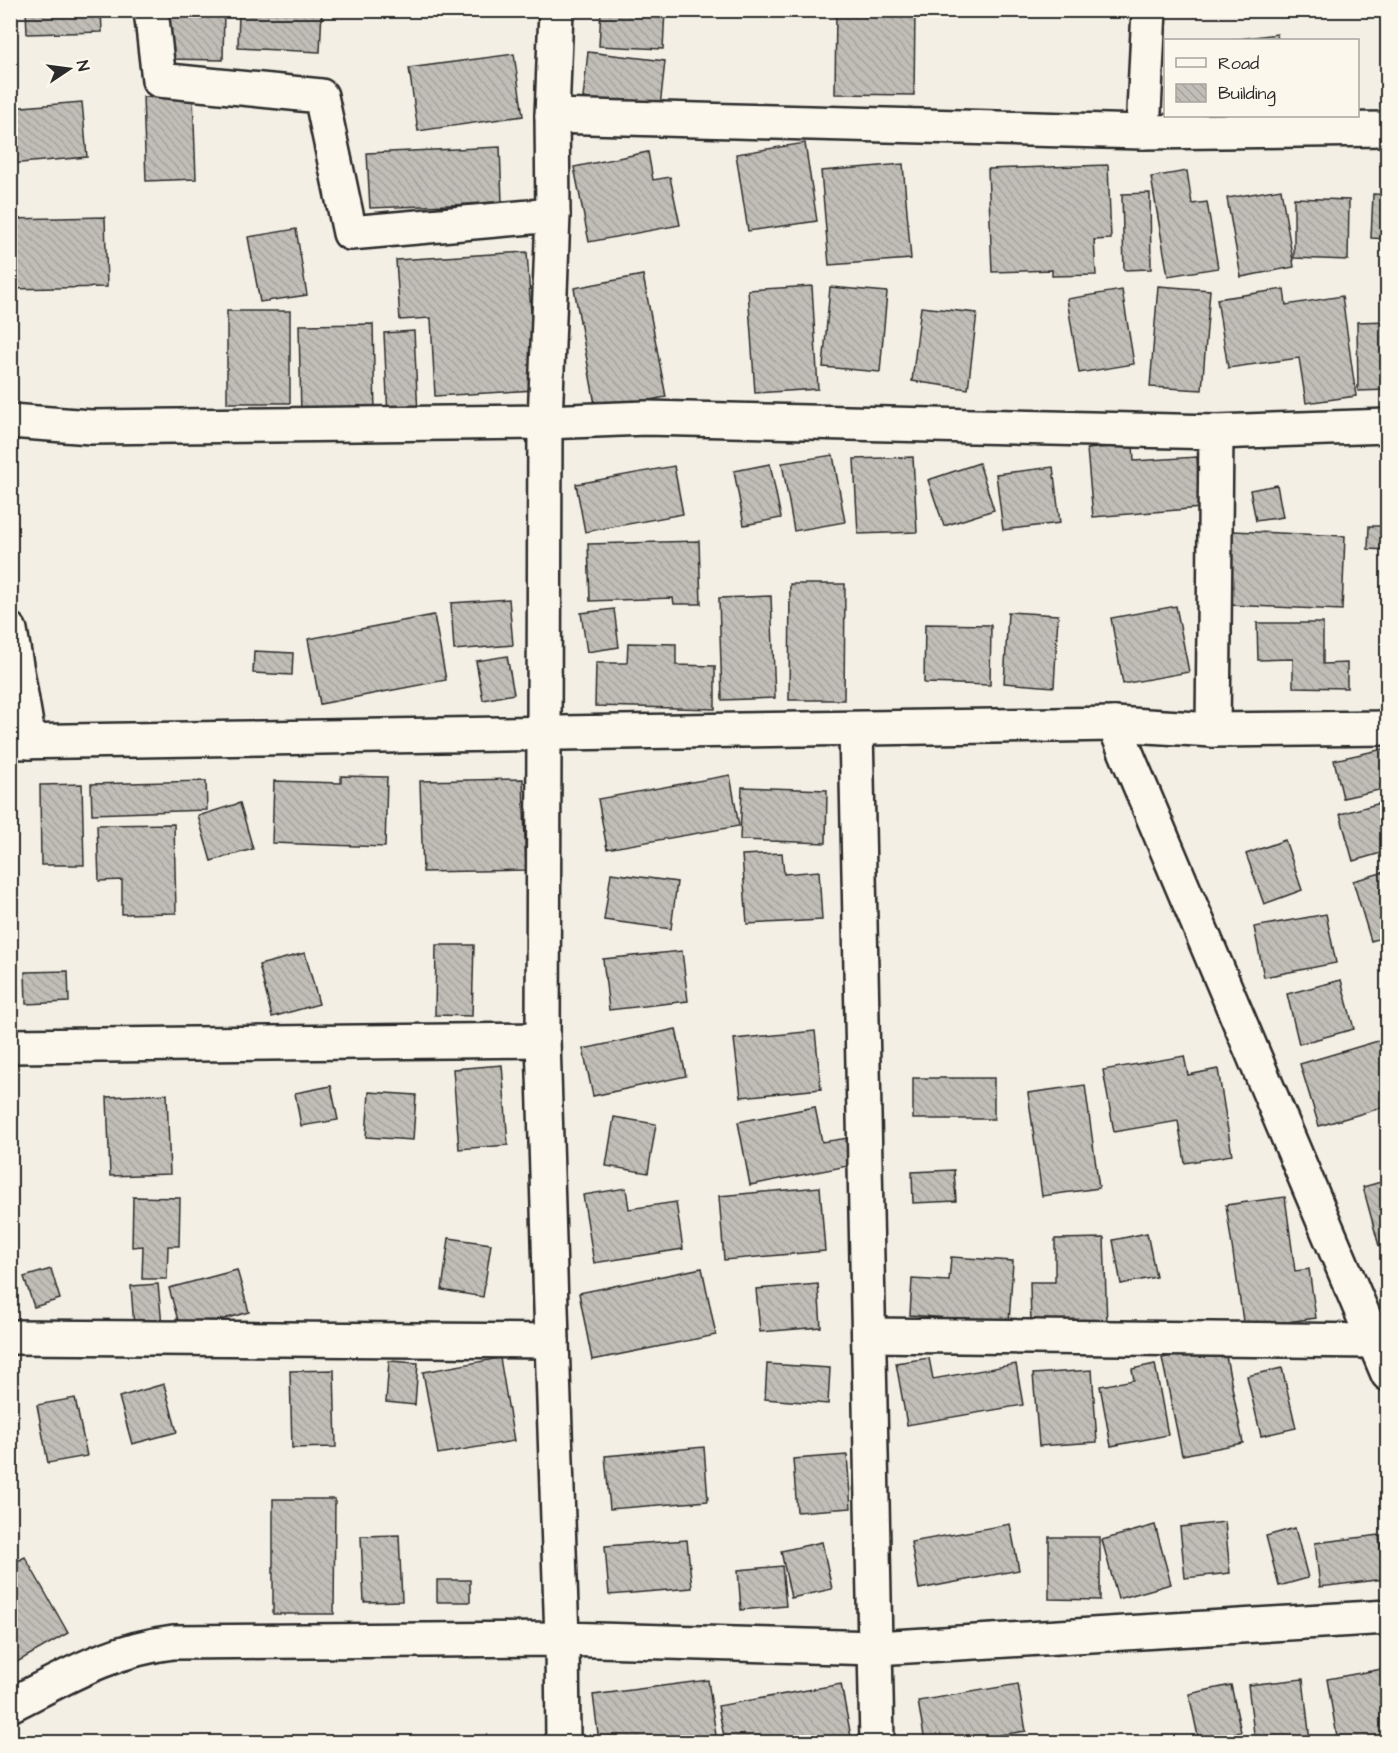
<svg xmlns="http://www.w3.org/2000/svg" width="1398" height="1753" font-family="'Architects Daughter',sans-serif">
	<defs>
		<pattern id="building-back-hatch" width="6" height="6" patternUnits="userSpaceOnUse" patternTransform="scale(1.5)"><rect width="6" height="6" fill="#c0beb6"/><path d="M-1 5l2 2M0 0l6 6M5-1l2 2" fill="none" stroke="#a5a39d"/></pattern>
	</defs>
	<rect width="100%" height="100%" fill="#f3efe4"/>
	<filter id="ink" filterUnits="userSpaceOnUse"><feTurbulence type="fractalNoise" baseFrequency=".0167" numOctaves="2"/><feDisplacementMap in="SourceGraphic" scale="12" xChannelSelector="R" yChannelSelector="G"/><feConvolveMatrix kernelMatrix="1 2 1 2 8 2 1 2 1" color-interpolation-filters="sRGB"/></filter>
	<g filter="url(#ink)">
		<g fill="url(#building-back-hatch)" stroke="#2b2b2b" stroke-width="1.5">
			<path d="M26,10h75l1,22 -75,2z"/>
			<path d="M167,10h57l-1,50 -58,-1z"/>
			<path d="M239,10h83l-2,42 -82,-4z"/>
			<path d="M601,10h64l-2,39 -64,-3z"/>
			<path d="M836,10h79l-1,85 -79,-1z"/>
			<path d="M1277,34l1,6h-47z"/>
			<path d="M588,52l77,9 -5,46 -77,-9z"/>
			<path d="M514,54l9,62 -105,15 -9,-63z"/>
			<path d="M193,95l3,84 -50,2 -3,-84z"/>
			<path d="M82,102l5,55 -77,7v-56z"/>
			<path d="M805,143l12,78 -69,10 -12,-77z"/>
			<path d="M500,147l2,56 -132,5 -3,-55z"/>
			<path d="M648,152l5,28 17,-3 10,48 -91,17 -15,-75z"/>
			<path d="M903,164l8,95 -82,6 -8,-94z"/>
			<path d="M1108,165l3,74 -17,1 2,35 -44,1v-6l-60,2 -4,-103z"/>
			<path d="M1187,171l5,33 15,-2 11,66 -50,8 -17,-99z"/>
			<path d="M1281,189l13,78 -53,10 -14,-79z"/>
			<path d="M1150,193l1,76 -27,1 -2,-76z"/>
			<path d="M1373,194l15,1v44l-17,-1z"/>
			<path d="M1294,198l55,2 -1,60 -54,-2z"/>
			<path d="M105,217l2,70 -97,2v-70z"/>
			<path d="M296,229l11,66 -47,7 -12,-65z"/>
			<path d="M527,252l9,138 -101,6 -4,-78 -31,2 -4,-60z"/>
			<path d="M643,275l23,122 -70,13 -22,-122z"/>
			<path d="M812,286l6,103 -63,4 -7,-103z"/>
			<path d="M1158,286l52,4 -8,100 -52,-3z"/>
			<path d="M830,287l57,5 -7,80 -57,-5z"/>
			<path d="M1284,289l2,16 56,-9 14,100 -50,7 -7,-45 -71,10 -11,-69z"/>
			<path d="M1122,290l12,74 -55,9 -12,-74z"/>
			<path d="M921,307l56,6 -9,76 -56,-8z"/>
			<rect x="227" y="311" width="63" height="92"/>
			<path d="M1388,321v69l-30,1 -1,-69z"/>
			<path d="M373,324l2,89 -74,2 -2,-90z"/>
			<path d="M414,331l4,84 -30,2 -4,-84z"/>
			<path d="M1133,445l1,16 63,-4 4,51 -108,9 -6,-68z"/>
			<path d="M833,455l12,67 -51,9 -12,-68z"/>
			<path d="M913,457l4,75 -59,2 -4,-75z"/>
			<path d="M979,463l15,47 -50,16 -16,-46z"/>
			<path d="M770,464l11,54 -37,7 -10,-54z"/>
			<path d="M674,466l9,48 -98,18 -9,-48z"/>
			<path d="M1053,467l7,56 -57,7 -7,-56z"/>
			<path d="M1277,485l6,32 -27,4 -6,-31z"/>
			<path d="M1369,526h19v24l-20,-1z"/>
			<path d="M1232,531l113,5 -3,74 -113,-5z"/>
			<path d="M699,541l2,63h-27l-1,-6 -83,3 -2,-57z"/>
			<path d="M790,584h55l-1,116h-55z"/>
			<path d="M771,596l4,102 -53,2 -3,-102z"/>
			<path d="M509,599l4,46 -59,5 -3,-47z"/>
			<path d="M1176,606l13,66 -66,12 -12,-66z"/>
			<path d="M614,609l5,38 -32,5 -6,-39z"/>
			<path d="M1008,612l50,3 -4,72 -50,-4z"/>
			<path d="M434,615l12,65 -126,24 -12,-65z"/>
			<path d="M1257,623h66v41l24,-1v25l-54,-1v-28l-35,1z"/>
			<path d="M925,624l66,1 -1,60 -66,-2z"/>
			<path d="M628,643l48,1v21l39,1v43l-120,-3 1,-43h31z"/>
			<path d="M254,651l39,2 -1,22 -39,-2z"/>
			<path d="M507,656l7,38 -31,6 -7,-39z"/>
			<path d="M1388,748v40l-45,10 -9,-38z"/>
			<path d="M730,775l9,51 -132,23 -9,-50z"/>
			<path d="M341,776l46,1 -2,70 -113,-4 2,-62 67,2z"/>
			<path d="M523,779l3,91 -103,2 -3,-91z"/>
			<path d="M206,781l1,29 -115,4 -1,-30z"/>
			<path d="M82,784l2,81h-43l-1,-80z"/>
			<path d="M742,787l85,3 -1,53 -86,-3z"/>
			<path d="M1388,801v50l-35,10 -13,-47z"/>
			<path d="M240,803l13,46 -42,12 -13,-45z"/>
			<path d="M174,824l2,89 -54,1v-34l-23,1 -2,-56z"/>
			<path d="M1285,840l17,50 -38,14 -18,-50z"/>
			<path d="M782,853l2,21 35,-3 3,49 -75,4 -5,-69z"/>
			<path d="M1388,871v65l-17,5 -18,-60z"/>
			<path d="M611,873l66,9 -6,47 -67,-9z"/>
			<path d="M1326,914l10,49 -72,14 -10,-50z"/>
			<path d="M436,945h38l-2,71 -37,-1z"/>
			<path d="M682,951l6,50 -79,9 -6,-51z"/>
			<path d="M305,953l14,51 -47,13 -13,-52z"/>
			<path d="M68,971l1,31 -43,2 -1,-32z"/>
			<path d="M1341,980l13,49 -55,15 -12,-50z"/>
			<path d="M676,1029l10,47 -93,20 -10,-47z"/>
			<path d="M815,1031l6,58 -80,8 -7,-58z"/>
			<path d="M1388,1038v68l-69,20 -19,-62z"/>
			<path d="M1184,1056l4,19 30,-6 14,86 -47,8 -7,-42 -64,11 -11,-62z"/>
			<path d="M502,1065l6,80 -49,4 -6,-80z"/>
			<rect x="913" y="1078" width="81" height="41"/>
			<path d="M1085,1085l14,103 -57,8 -14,-103z"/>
			<path d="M331,1086l7,34 -37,6 -6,-33z"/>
			<path d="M369,1092l47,3 -3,45 -47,-3z"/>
			<path d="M167,1094l3,80 -60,2 -3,-79z"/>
			<path d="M815,1107l7,35 26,-4 5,27 -103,20 -12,-63z"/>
			<path d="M614,1117l42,7 -8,49 -42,-7z"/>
			<path d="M954,1170l2,31 -43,2 -1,-31z"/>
			<path d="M1388,1180v64l-9,2 -16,-59z"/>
			<path d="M820,1187l5,64 -101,9 -5,-64z"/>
			<path d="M626,1188l3,21 47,-7 7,47 -89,14 -11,-68z"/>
			<path d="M133,1197l47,1 -1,48h-11l-1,33h-25l1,-33 -11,1z"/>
			<path d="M1285,1197l10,74 14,-2 7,49 -72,10 -18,-123z"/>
			<path d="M1147,1233l9,44 -35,7 -8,-44z"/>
			<path d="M449,1238l42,6 -8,53 -41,-7z"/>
			<path d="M1104,1238l3,87 -76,2 -1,-45h25v-43z"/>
			<path d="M951,1257l62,4 -4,62 -99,-8 2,-36 37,2z"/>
			<path d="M702,1268l14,67 -124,25 -13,-67z"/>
			<path d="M51,1269l9,30 -26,8 -10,-30z"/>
			<path d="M237,1270l12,42 -68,19 -12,-43z"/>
			<path d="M158,1284l4,41 -28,2 -3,-41z"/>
			<path d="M818,1284l3,43 -61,5 -4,-43z"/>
			<path d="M1224,1346l19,97 -61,12 -20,-97z"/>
			<path d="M500,1358l14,83 -76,13 -15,-82z"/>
			<path d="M929,1358l4,21 83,-15 7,41 -116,20 -11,-62z"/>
			<path d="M389,1361l29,2 -3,42 -29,-3z"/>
			<path d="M767,1364l63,4 -2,36 -63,-5z"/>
			<path d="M1155,1364l13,71 -57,11 -11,-60 34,-6 -2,-11z"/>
			<path d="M1282,1368l14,60 -35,8 -14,-60z"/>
			<path d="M334,1370l2,77 -44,1 -2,-77z"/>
			<path d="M1092,1370l5,72 -58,4 -6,-72z"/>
			<path d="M164,1384l13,48 -45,12 -13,-47z"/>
			<path d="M10,1397l8,65h-8z"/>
			<path d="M75,1398l12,58 -39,7 -11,-58z"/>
			<path d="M704,1447l4,54 -98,8 -5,-53z"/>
			<path d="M847,1455l4,53 -54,4 -4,-53z"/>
			<path d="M273,1499h62l-1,115h-61z"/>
			<path d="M1225,1522l5,51 -45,5 -5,-51z"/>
			<path d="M1010,1524l9,46 -100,19 -8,-47z"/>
			<path d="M1155,1525l16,59 -53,15 -16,-59z"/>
			<path d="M1295,1528l13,50 -29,8 -13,-50z"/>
			<path d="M399,1535l3,66 -38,1 -3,-66z"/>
			<path d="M1379,1535l5,44 -64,8 -5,-44z"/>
			<path d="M1049,1537h51v63l-51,-1z"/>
			<path d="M687,1540l5,48 -83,7 -4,-49z"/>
			<path d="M822,1542l10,47 -41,9 -10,-47z"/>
			<path d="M25,1557l43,76 -58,33v-101z"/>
			<path d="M782,1566l4,40 -45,4 -3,-40z"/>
			<rect x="437" y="1580" width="33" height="22"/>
			<path d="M1388,1668v68l-50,6 -11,-63z"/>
			<path d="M1303,1679l7,62 -55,1 -7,-57z"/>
			<path d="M708,1680l9,62h-118l-6,-47z"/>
			<path d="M841,1684l11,58h-127l-7,-36z"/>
			<path d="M1018,1684l8,47 -72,11h-29l-7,-41z"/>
			<path d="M1231,1685l10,47 -42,9 -10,-47z"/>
		</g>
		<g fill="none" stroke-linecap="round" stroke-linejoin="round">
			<g stroke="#2b2b2b" stroke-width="38">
				<g id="street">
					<path d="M552,116l4,-106"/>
					<path d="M1143,132l6,-122"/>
					<path d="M553,215l-1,-99 591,16 245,-3"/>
					<path d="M10,421l81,6 454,-5 101,-4 570,14 -3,298"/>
					<path d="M1216,432l172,-6"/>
					<path d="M10,630l19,112"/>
					<path d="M1114,724l274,650"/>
					<path d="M856,729l21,1013"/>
					<path d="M10,742l1104,-18 99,6 175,-2"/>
					<path d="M10,1046l533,-6"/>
					<path d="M869,1335l505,6"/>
					<path d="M10,1337l542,4 -9,-301 2,-618 8,-207 -203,18 -29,-137 -162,-16 -8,-70"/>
					<path d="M552,1341l10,298 314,9 512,-31"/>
					<path d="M10,1705c56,-28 100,-55 163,-63l389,-3 1,103"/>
				</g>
			</g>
			<use href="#street" stroke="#fbf7ec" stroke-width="33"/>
		</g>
	</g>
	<rect width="1398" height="1753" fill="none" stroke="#fbf7ec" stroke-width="36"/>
	<rect x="18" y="18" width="1362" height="1717" fill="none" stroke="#2b2b2b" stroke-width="2" filter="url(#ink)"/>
	<rect x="1164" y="39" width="195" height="78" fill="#fbf7ec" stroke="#a8a59f" stroke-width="1.5"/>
	<rect x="1176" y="58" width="30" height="9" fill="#fbf7ec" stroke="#a8a59f" stroke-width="1.5"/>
	<text x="1218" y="69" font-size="18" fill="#2b2b2b">Road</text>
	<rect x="1176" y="84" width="30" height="18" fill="url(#building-back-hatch)" stroke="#a8a59f" stroke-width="1.5"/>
	<text x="1218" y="99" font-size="18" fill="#2b2b2b">Building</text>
	<g transform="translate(69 69) rotate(77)" stroke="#fbf7ec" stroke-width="4.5" paint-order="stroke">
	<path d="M0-4.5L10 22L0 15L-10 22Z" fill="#2b2b2b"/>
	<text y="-9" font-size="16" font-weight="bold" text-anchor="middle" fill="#2b2b2b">N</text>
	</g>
</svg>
